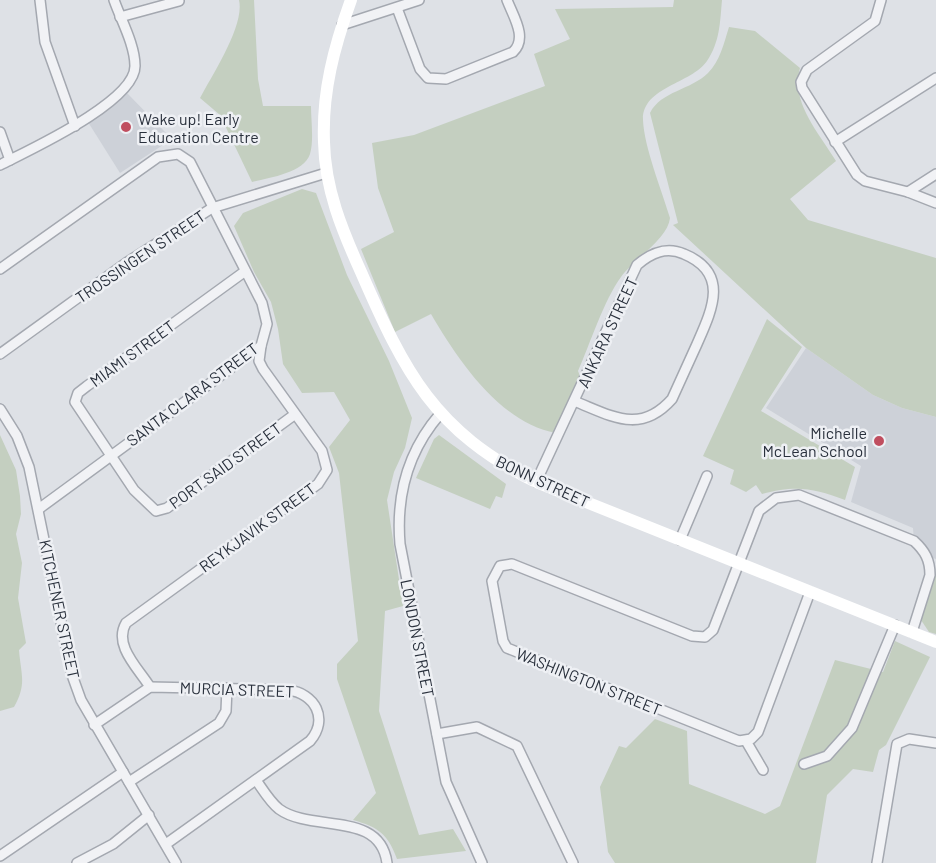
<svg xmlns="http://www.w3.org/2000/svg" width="936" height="863" font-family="Barlow,sans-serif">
	<rect width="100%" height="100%" fill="#dee1e6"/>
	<g fill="#cdd1d8">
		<path d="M126,92l40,41v10l-46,30 -32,-51z"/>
		<path d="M806,348l67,47 29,13 34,9v142l-9,-3 -13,-15 -1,-13 -62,-26 10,-36 -95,-58z"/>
	</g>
	<g fill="#c4cfc0">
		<path d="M239,0h15l4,79 5,27h48c0,14 3,35 -1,48 -6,19 -42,24 -58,28l-32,-67 -20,-17c12,-23 45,-73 39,-98z"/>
		<path d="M674,0h48c-2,22 -2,42 -15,61 -16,23 -65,26 -64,59 1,27 19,71 27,98 -2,21 -37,42 -49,59 -17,23 -31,67 -43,94l2,5 -24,57c-56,-10 -98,-73 -125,-119l-36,18 -34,-83 33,-17 -16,-44 -6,-45 42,-8 131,-49 -11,-32 36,-15 -15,-30 118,-2z"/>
		<path d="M729,27l26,4 45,37c-10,34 19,65 36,93l-46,38 18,21 128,38v159l-34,-9 -29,-13 -67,-47 -133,-123 5,-2 -28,-110c11,-22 41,-23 58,-40 12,-12 16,-30 21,-46z"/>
		<path d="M302,189l14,4 31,82 42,86 23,57 -7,30 -11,24 -7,28 16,106 -18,5 -6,100 40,124 34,-6 13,22 -69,8c-9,-25 -19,-32 -44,-39l23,-27 -39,-114v-15l21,-23 -19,-168 -10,-26 21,-27 -16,-28 -32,1 -19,-29 -5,-35 -7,-27 -17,-30 -20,-46 9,-13z"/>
		<path d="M767,319l35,28 -41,64 94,56 -10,33c-31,-12 -50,-15 -83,-6l-6,-9 -10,7 -16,-8 4,-14 -31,-14z"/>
		<path d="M0,435l16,35 4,26 1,18 -5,20 6,29 -4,35 8,45 -7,7c2,25 8,34 -5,57l-14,4z"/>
		<path d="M439,435l67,49 -4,14 -6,-2 -6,13 -74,-31 18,-39z"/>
		<path d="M936,571v63l-7,-2 -8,-12z"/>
		<path d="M895,641l35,16 -44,88 -7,5 -6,22 -20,-3 -26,26 -11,68h-201l-7,-11 -8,-65 19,-41 7,2 29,-29 32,12 2,53 76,30 15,-8 55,-146 48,12z"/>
	</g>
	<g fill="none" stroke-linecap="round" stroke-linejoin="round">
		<g stroke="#a4a8b0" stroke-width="12">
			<g id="street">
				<path d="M40,0l5,42 30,84"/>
				<path d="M881,0l-6,21 -68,49 -6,12 1,6 55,87 8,6 43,11 28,11"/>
				<path d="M397,8l23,61 8,9 18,1 67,-27c15,-14 0,-36 -6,-52"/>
				<path d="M120,17l59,-16"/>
				<path d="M342,25l77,-25"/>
				<path d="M0,132l10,28"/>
				<path d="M835,142l101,-64"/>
				<path d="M0,165c29,-15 135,-63 135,-99 0,-21 -14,-46 -21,-66"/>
				<path d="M908,192l28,-18"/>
				<path d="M0,269l158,-112 20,-3 12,8 72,141 5,21 -6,22 -221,162"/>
				<path d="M244,272l-157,114 -9,7 -3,9 59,88 22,21 11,-3 127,-93"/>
				<path d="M0,354l126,-91 86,-55 114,-35"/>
				<path d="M0,409l17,27 12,31 43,208 9,25 95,163"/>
				<path d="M440,414c-32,37 -44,82 -40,130l46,238 36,81"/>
				<path d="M536,482l101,-217c14,-12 29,-19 47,-11 46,19 28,56 13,90 -8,18 -17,37 -25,55 -32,36 -60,17 -98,2"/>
				<path d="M680,540l27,-64"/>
				<path d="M810,592l-52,140 -7,7 -12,2 -232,-93 -4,-7 -11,-60 8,-15 12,-2 180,72 13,1 8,-7 46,-119 17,-13 23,-3 115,46c11,10 16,19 16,34l-18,57"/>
				<path d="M150,687c-12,-19 -37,-42 -24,-64l192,-139 9,-14 -5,-19 -59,-82 -4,-8 2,-15"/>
				<path d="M94,725l56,-38 138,3c27,3 41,29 22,51l-144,103"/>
				<path d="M437,734l40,-7 40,19 56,117"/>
				<path d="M746,741l17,29"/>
				<path d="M804,764l23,-8 25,-28 43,-103"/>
				<path d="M256,780c7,10 14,22 23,29 33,24 101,1 108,54"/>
				<path d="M129,782l90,-59 7,-12 1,-23"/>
				<path d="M0,856l123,-84"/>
				<path d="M77,863l36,-19 36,-29"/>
				<path d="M877,863l20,-119 12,-5 27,4"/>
			</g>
		</g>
		<use href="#street" stroke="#f1f2f5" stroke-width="9"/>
		<path stroke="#fff" stroke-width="12" d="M351,0c-17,47 -29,92 -27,142 1,47 18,88 37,130 44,101 73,159 175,210l400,160"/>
	</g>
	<g fill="#c04e5f" stroke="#eef0f4" stroke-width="2">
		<circle cx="126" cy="127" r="6"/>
		<circle cx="879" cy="441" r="6"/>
	</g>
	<g text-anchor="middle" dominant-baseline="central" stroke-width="5" stroke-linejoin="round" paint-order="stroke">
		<g font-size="16" fill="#29303c" stroke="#eef0f4" text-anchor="start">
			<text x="138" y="118">Wake up! Early<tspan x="138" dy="18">Education Centre</tspan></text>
			<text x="867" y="432" text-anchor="end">Michelle<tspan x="867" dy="18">McLean School</tspan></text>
		</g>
		<g font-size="16" fill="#29303c" stroke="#eef0f4">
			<text transform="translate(140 256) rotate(-34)">TROSSINGEN STREET</text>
			<text transform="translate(607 332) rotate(-65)">ANKARA STREET</text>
			<text transform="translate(132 353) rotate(-36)">MIAMI STREET</text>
			<text transform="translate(192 394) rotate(-37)">SANTA CLARA STREET</text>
			<text transform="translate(225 465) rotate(-36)">PORT SAID STREET</text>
			<text transform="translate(543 481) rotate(25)">BONN STREET</text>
			<text transform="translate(257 527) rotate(-36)">REYKJAVIK STREET</text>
			<text transform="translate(60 609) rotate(78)">KITCHENER STREET</text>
			<text transform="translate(418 638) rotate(79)">LONDON STREET</text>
			<text transform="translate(589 681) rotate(22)">WASHINGTON STREET</text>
			<text transform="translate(237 689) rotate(2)">MURCIA STREET</text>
		</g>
	</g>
</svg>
